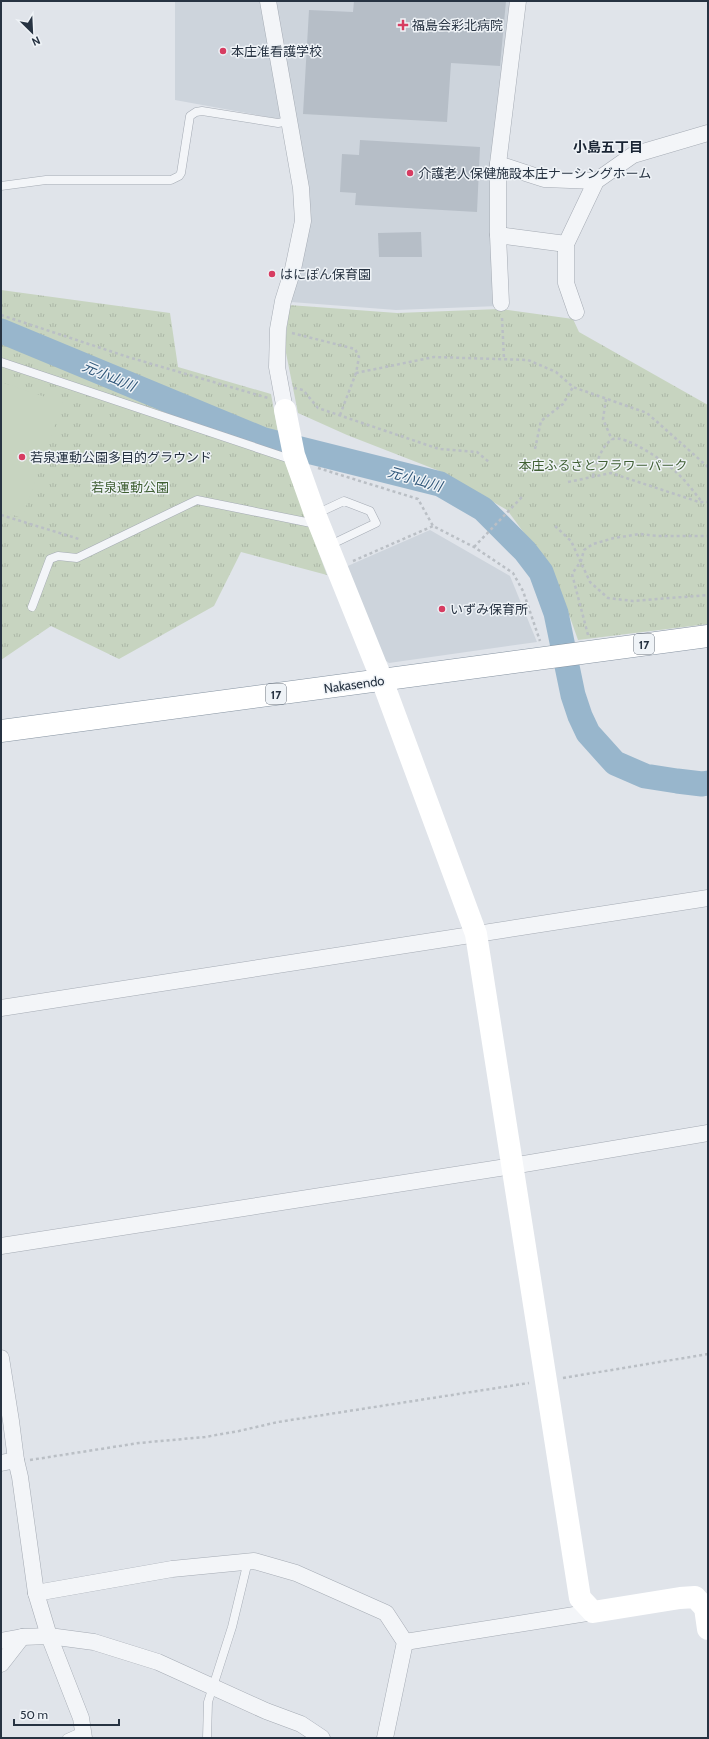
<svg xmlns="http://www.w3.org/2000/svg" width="709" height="1739" font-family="Cabin,'Noto Sans JP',sans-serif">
	<defs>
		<pattern id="park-tufts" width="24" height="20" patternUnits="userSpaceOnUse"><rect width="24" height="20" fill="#c7d4c0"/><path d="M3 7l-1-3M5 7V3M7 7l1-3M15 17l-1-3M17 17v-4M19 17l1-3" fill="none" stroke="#abb6a6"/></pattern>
	</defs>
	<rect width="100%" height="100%" fill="#e0e4ea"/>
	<g fill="#cdd4dc">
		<path d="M175,1h88l20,116 -4,2 -104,-19z"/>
		<path d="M274,1h240l-16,305 -102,4 -105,-8 11,-49z"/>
		<path d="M430,530l80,46 27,66 -148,21 -7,-5 -39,-90z"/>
	</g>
	<g fill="url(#park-tufts)">
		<path d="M1,290l169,23 8,54 93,27 11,60 45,121 -86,-23 -27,54 -95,53 -68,-33 -50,34z"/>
		<path d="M289,305l108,8 103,-4 73,10 6,13 129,73v219l-130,16 -12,-34 -27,-53 -32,-43 -65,-38 -95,-37 -49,-22 -13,-65z"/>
	</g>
	<path fill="#c7d4c0" d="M1,382l62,21 -41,115 -21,-7z"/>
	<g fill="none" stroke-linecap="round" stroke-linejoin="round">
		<path stroke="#98b6cc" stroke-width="25" d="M1,331l263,109 176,44 43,25 42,42 16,21 15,41 17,82 7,21 8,17 27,30 30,13 32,5 25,3 6,-1"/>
	</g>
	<g fill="#b6bec7">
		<path d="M354,1h152l-6,65 -49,-3 -4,59 -144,-8 6,-104 44,2z"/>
		<path d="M360,140l120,7 -3,65 -122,-7 1,-12 -16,-1 2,-38 17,1z"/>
		<path d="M421,232l1,25h-43l-1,-24z"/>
	</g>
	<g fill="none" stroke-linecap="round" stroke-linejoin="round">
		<g stroke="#a5abb4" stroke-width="9">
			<g id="lane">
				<path d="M1,186l45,-6h125l8,-4 2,-3 9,-57 6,-4 6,-1 76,12 11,-2"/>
				<path d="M1,362l292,98"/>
				<path d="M316,514l28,-13 26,10 6,12 -48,23"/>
				<path d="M32,607l18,-48 8,-3 19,2 120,-58 119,24"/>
				<path d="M67,1738l16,-7"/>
				<path d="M207,1738l1,-36 24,-75 16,-66"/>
			</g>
		</g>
		<g stroke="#a5abb4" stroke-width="17">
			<g id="street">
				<path d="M268,1l33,187 2,33 -10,48 -10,32 -5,28 -1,38 8,43"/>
				<path d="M498,164l46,15 52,2"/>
				<path d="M498,235l68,9"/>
				<path d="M501,303l-3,-68v-71l20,-163"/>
				<path d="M576,312l-10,-29v-39l30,-63 37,-26 75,-22"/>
				<path d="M1,1008l707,-110"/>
				<path d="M1,1246l511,-80 196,-33"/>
				<path d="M1,1358l10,63 5,39 4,17 16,116 13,43 32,82 3,20"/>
				<path d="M1,1463l15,-3"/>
				<path d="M36,1593l136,-24 82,-8 42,12 90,40 19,29 -20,96"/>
				<path d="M1,1641l21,-4 27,-1 45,6 64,20 108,49 35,13 21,14"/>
				<path d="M405,1642l188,-30"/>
				<path d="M1,1664l21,-27"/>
			</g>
		</g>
		<g stroke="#8693a1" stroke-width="23">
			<path id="highway" d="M1,731l707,-95"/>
		</g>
		<g stroke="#babfc5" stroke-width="2.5" stroke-dasharray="3 3" stroke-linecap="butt">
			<path d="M1,315l127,42 140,41"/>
			<path d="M502,318l2,41"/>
			<path d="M292,333l63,16 4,8 -3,16 78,-16 94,3 28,12 17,15 74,26 61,54"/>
			<path d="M294,388l9,2 15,18 121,41 38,3 12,10"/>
			<path d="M606,399l-3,20 9,21"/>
			<path d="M340,415l16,-42"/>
			<path d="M535,449l6,-28 22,-17 10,-17"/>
			<path d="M318,468l100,31 15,27 41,21 39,26 10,18 17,50"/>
			<path d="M593,476c3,-11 8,-31 20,-37 12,-5 54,24 63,33 10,9 18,20 26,30"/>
			<path d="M568,482l43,-9 88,29h9"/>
			<path d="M1,515l78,24"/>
			<path d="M555,526l16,15 19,41 18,16 25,3 75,-6"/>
			<path d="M474,547l48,-50"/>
			<path d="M353,561l80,-35"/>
			<path d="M588,635l-16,-61 9,-13 3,-11 9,-6 21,-6 26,-4 17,2h51"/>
			<path d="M563,1378l145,-24"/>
			<path d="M30,1460l109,-17 66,-6 34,-6 39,-9 251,-39"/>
		</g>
		<use href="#lane" stroke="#f3f5f8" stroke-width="8"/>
		<use href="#street" stroke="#f3f5f8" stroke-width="16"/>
		<path stroke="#fff" stroke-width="22" d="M285,410l9,45 21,59 67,166 94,254 104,664 13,14 87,-14 15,-1 10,11 3,21"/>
		<use href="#highway" stroke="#fff" stroke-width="22"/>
	</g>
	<g fill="#d73c61" stroke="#eff3f7" stroke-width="1.5">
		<path d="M401 19h4v4h4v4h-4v4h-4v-4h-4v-4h4z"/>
		<circle cx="223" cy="51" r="4"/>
		<circle cx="410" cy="173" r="4"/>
		<circle cx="272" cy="274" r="4"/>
		<circle cx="22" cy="457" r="4"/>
		<circle cx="442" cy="609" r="4"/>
	</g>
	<g text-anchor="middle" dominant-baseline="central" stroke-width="3" stroke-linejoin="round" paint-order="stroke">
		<g fill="#eff3f7" stroke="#636d78" stroke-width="1">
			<rect x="634" y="634" width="20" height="20" rx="3"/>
			<rect x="266" y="684" width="20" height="20" rx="3"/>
		</g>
		<g font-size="12" font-weight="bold" fill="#273342">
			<text x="644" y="644">17</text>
			<text x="276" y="694">17</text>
		</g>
		<g font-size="13" fill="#273342" stroke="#eff3f7" text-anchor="start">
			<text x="412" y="25">福島会彩北病院</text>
			<text x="231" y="51">本庄准看護学校</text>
			<text x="418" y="173">介護老人保健施設本庄ナーシングホーム</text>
			<text x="280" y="274">はにぽん保育園</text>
			<text x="30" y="457">若泉運動公園多目的グラウンド</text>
			<text x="450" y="609">いずみ保育所</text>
		</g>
		<g font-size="13" fill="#3f5f33" stroke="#eff3f7">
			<text x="603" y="465">本庄ふるさとフラワーパーク</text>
			<text x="130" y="487">若泉運動公園</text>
		</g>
		<g font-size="13" fill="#273342" stroke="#eff3f7">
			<text transform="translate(354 684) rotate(-8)">Nakasendo</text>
		</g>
		<g font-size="14" font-weight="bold" fill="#192433" stroke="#eff3f7">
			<text x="608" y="147">小島五丁目</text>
		</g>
		<g font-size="14" font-style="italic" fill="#2e5679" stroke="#eff3f7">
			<text transform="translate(109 376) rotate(23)">元小山川</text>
			<text transform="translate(415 479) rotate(16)">元小山川</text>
		</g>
	</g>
	<rect width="709" height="1739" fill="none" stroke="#273342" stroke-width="4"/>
	<g transform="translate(32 32) rotate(156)" stroke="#eff3f7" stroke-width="3" paint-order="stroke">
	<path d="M0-3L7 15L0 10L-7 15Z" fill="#273342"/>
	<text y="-6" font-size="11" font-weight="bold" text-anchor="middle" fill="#273342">N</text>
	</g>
	<path d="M14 1719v6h105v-6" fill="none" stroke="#273342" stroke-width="2"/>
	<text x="20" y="1719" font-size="12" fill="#273342" stroke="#eff3f7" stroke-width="3" paint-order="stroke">50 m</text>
</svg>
